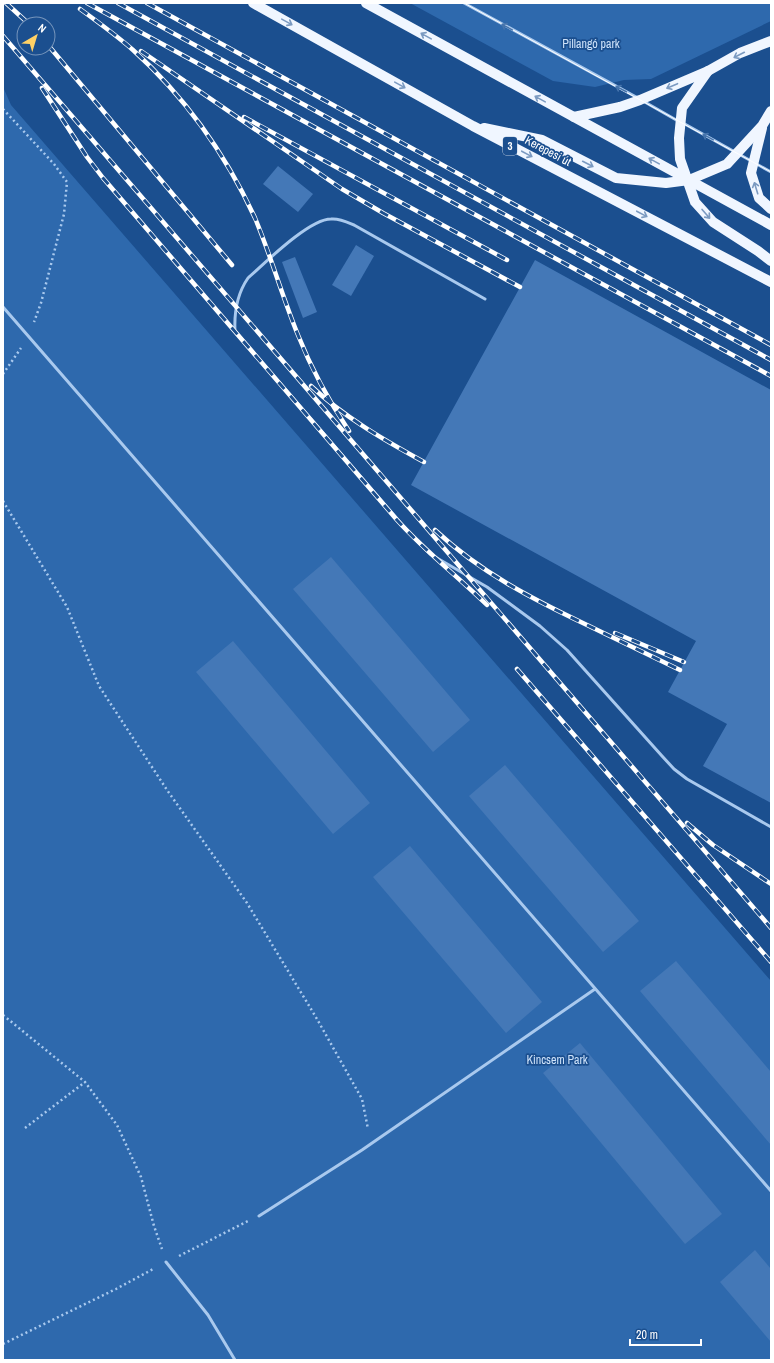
<svg xmlns="http://www.w3.org/2000/svg" width="774" height="1363" font-family="'Archivo Narrow',sans-serif">
	<rect width="100%" height="100%" fill="#1b4f8f"/>
	<g fill="#2e69ad">
		<path d="M410,3h361v18l-120,58 -27,1 -29,7 -42,-6z"/>
		<path d="M3,87l8,18 760,876v379h-768z"/>
	</g>
	<g fill="#4478b7">
		<path d="M278,166l35,28 -15,18 -35,-28z"/>
		<path d="M356,245l18,11 -23,40 -19,-11z"/>
		<path d="M295,257l22,55 -14,6 -21,-56z"/>
		<path d="M535,260l236,130v413l-68,-37 24,-42 -59,-32 28,-51 -285,-156z"/>
		<path d="M331,557l139,163 -37,32 -140,-163z"/>
		<path d="M233,641l137,162 -37,31 -137,-162z"/>
		<path d="M505,765l134,156 -36,31 -134,-156z"/>
		<path d="M410,846l132,156 -36,31 -133,-156z"/>
		<path d="M676,961l95,111v73l-131,-154z"/>
		<path d="M580,1043l142,171 -37,30 -142,-171z"/>
		<path d="M755,1250l16,19v73l-51,-60z"/>
	</g>
	<g fill="none" stroke-linecap="round" stroke-linejoin="round">
		<g stroke="#a9c9ee" stroke-width="2.5" stroke-dasharray="2 3" stroke-linecap="butt">
			<path d="M3,109l51,55 13,18 -3,32 -23,89 -7,19"/>
			<path d="M3,374l18,-26"/>
			<path d="M3,501l64,106 32,79 68,104 80,113 70,116 45,80 6,30"/>
			<path d="M3,1015l82,67 32,43 24,52 13,49 8,23"/>
			<path d="M25,1128l60,-46"/>
			<path d="M179,1256l69,-35"/>
			<path d="M3,1344l113,-55 39,-21"/>
		</g>
		<g stroke="#a9c9ee" stroke-width="3">
			<path d="M464,3l174,95"/>
			<path d="M643,101l35,20"/>
			<path d="M683,123l88,49"/>
			<path d="M485,299l-131,-74c-7,-3 -15,-7 -23,-6 -22,0 -66,44 -83,59 -11,16 -14,33 -13,53l177,205 18,18 57,33 53,39 27,24 95,106 12,13 13,10 84,48"/>
			<path d="M3,307l768,884"/>
			<path d="M259,1216l103,-66 233,-161"/>
			<path d="M166,1262l42,53 27,45"/>
		</g>
		<g stroke="#f0f6ff" stroke-width="10">
			<path d="M253,3l220,123 298,156"/>
			<path d="M366,3l405,222"/>
			<path d="M708,71l-26,37 -3,30 1,21 15,43 18,20 45,29 13,10"/>
			<path d="M574,117l46,-10 20,-7 68,-29 32,-18 31,-12"/>
			<path d="M484,128l58,12 74,38 50,5 23,-3 38,-16 35,-38 9,-15"/>
			<path d="M762,128l-11,45 8,25 12,11"/>
		</g>
		<path stroke="#fff" stroke-width="1" d="M464,3l307,169"/>
		<g stroke="#fff" stroke-width="4.5">
			<g id="rail">
				<path d="M6,3l23,21"/>
				<path d="M87,3l684,373"/>
				<path d="M118,3l653,357"/>
				<path d="M147,3l624,342"/>
				<path d="M80,9c18,13 36,26 53,41 51,46 93,105 122,168 16,38 27,78 43,117 13,33 31,66 51,96"/>
				<path d="M3,36l768,892"/>
				<path d="M48,45l184,220"/>
				<path d="M141,51l201,138 41,24 137,74"/>
				<path d="M42,88l45,69 16,21 294,342c28,31 60,56 90,85"/>
				<path d="M244,117l263,143"/>
				<path d="M311,386c33,31 73,54 113,76"/>
				<path d="M435,530c45,42 97,69 152,95 31,15 62,30 93,45"/>
				<path d="M615,633l69,29"/>
				<path d="M517,669l254,293"/>
				<path d="M687,823l26,22 58,39"/>
			</g>
		</g>
		<use href="#rail" stroke="#1b4f8f" stroke-width="3" stroke-dasharray="9" stroke-linecap="butt"/>
	</g>
	<defs><path id="oneway-shaft" d="M-6 0H5M1.5-3L5.5 0L1.5 3" fill="none" stroke-width="1.6" stroke-linecap="round" stroke-linejoin="round"/></defs>
	<g stroke="#7b9ac1">
		<use href="#oneway-shaft" transform="translate(287 22) rotate(29)"/>
		<use href="#oneway-shaft" transform="translate(426 36) rotate(-151)"/>
		<use href="#oneway-shaft" transform="translate(739 55) rotate(153)"/>
		<use href="#oneway-shaft" transform="translate(400 85) rotate(29)"/>
		<use href="#oneway-shaft" transform="translate(672 86) rotate(157)"/>
		<use href="#oneway-shaft" transform="translate(540 99) rotate(-151)"/>
		<use href="#oneway-shaft" transform="translate(527 154) rotate(28)"/>
		<use href="#oneway-shaft" transform="translate(654 161) rotate(-151)"/>
		<use href="#oneway-shaft" transform="translate(588 164) rotate(27)"/>
		<use href="#oneway-shaft" transform="translate(756 188) rotate(-107)"/>
		<use href="#oneway-shaft" transform="translate(642 214) rotate(28)"/>
		<use href="#oneway-shaft" transform="translate(706 214) rotate(49)"/>
	</g>
	<g stroke="#4674ac">
		<use href="#oneway-shaft" transform="translate(507 27) rotate(-151)"/>
		<use href="#oneway-shaft" transform="translate(621 89) rotate(-152)"/>
		<use href="#oneway-shaft" transform="translate(708 137) rotate(-151)"/>
	</g>
	<g text-anchor="middle" dominant-baseline="central" stroke-width="3.5" stroke-linejoin="round" paint-order="stroke">
		<rect fill="#1b4f8f" stroke="#bbcadd" stroke-width="1" x="503" y="137" width="14" height="18" rx="3"/>
		<g font-size="11" font-weight="bold" fill="#fff">
			<text x="510" y="146">3</text>
		</g>
		<g font-size="12" fill="#cfe3fa" stroke="#1b4f8f">
			<text x="591" y="44">Pillangó park</text>
			<text x="557" y="1060">Kincsem Park</text>
		</g>
		<g font-size="12" fill="#fff" stroke="#1b4f8f">
			<text transform="translate(548 151) rotate(28)">Kerepesi út</text>
		</g>
	</g>
	<rect width="774" height="1363" fill="none" stroke="#ffffff" stroke-width="8"/>
	<g transform="translate(36 36) rotate(38)"><circle r="19" fill="#1b4f8f" stroke="#7695bc"/>
	<path d="M0-3L7 15L0 10L-7 15Z" fill="#ffd166"/>
	<text y="-6" font-size="11" font-weight="bold" text-anchor="middle" fill="#ffffff">N</text>
	</g>
	<path d="M630 1339v6h71v-6" fill="none" stroke="#ffffff" stroke-width="2"/>
	<text x="636" y="1339" font-size="12" fill="#ffffff" stroke="#1b4f8f" stroke-width="3" paint-order="stroke">20 m</text>
</svg>
